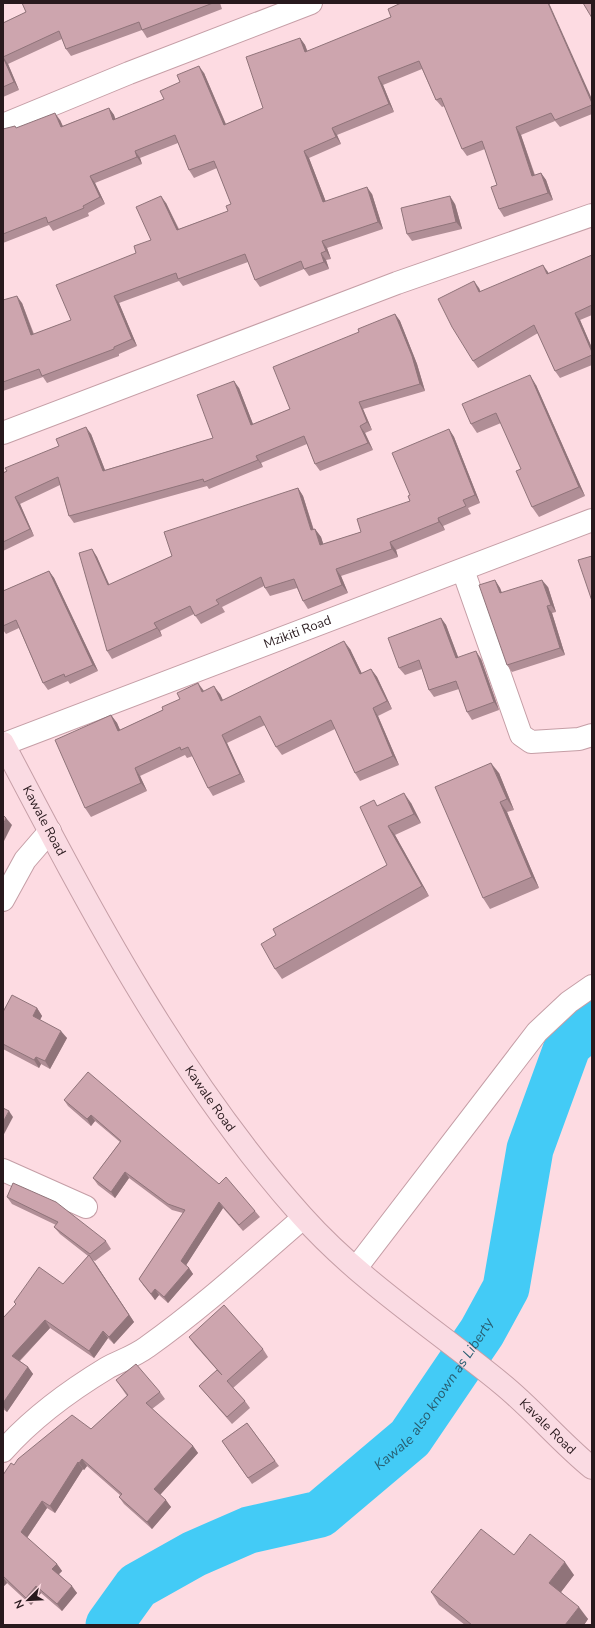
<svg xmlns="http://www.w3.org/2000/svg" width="595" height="1628" font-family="'Nunito Sans',sans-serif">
	<rect width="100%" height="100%" fill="#fddbe2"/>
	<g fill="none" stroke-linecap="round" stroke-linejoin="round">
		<path stroke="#43cbf6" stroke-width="47" id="s1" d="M109,1625l28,-39 57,-32 55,-24 71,-16 90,-76 72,-106 24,-44 24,-139 38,-104 24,-21"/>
		<g stroke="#c59ea6" stroke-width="24">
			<g id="street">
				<path d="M3,125l126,-52 182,-70"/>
				<path d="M3,433l394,-150 195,-68"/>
				<path d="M463,570l58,165 10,7 48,-3 13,-4"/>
				<path id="s2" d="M4,744l588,-224"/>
				<path d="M3,900l22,-40 25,-29"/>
				<path d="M3,1170l83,37"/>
				<path d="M356,1268l181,-236 32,-30 23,-16"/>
				<path d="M3,1451c30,-34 66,-60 104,-83 13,-7 28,-12 40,-21 55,-39 105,-85 156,-129"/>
			</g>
		</g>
		<g stroke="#c59ea6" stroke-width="24">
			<g id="secondary">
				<path id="s3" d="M3,743c86,164 174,333 299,473 58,65 133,113 200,168 32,26 58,58 90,84"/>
			</g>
		</g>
		<use href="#street" stroke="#fff" stroke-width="22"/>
		<use href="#secondary" stroke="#fadbe3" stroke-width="22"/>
	</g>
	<g fill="#b08e96">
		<path d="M22,3h198l2,6 -75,29 -5,-8 -71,26 -5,-7 -4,-10 -54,25 11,26 -16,7v-74l23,-11z"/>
		<path d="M391,17l201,82v15l-32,13 -5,-6 -34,14 14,40 6,-2 5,7 7,20 -49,17 -5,-8 -2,-24 -12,-36 -18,7 -5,-7 -17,-43 -3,1 -6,-7 -14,-31 -39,16 11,27 -57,23 4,9 -32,14 17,44 46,-8 11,35 -56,19 4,11 -5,1 3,9 -20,7 -5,-7 -44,18 -5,-7 -7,-18 -65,24 -4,-5 -60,22 18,43 -18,8v2l-72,27 -4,-6 -40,14v-91l19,3 12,31 37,-14 65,-67 15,-13 15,-37 13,26 49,-18 3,-7 -14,-36 -23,10 -5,-8 -11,-27 -38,15 2,6 -47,19 10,21 -17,9 1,3 -36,15 -4,-6 -46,18v-114l14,-1 43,-8 3,6 46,-18 5,7 1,4 49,-20 40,-26 22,51 37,-16 37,-70 5,7 3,7z"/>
		<path d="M455,204l7,25 -50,12 -5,-7z"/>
		<path d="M592,255v60l-12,5 12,28v17l-32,13 -5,-7 -17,-38 -60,35 -5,-7 6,-73 1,4 69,-19z"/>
		<path d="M395,314l5,7 17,43 8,27 -62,18 9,21 -7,3 8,17 -53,21 -5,-7 -8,-20 -46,19 2,4 -54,22 -2,-3 -133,37 -5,-7 -9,-31 -40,19 14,32 -31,15v-78l88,-39 14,36 108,-32 26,-50 14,36 37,-15 69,-77z"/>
		<path d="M536,385l49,111 -46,21 -7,-10 -11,-38 -20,-46 -24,10 -6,-9z"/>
		<path d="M449,429l5,8 26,66 -12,5 3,6 -28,12 2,4 -49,20 2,7 -57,19 7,17 -40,16 -5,-8 -6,-13 -27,8 -5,-8 -1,-2 -42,21 3,5 -24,12 -7,-10 -34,17 2,5 -50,23 -5,-8 -15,-102 5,8 12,28 63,-29 126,-68 5,8 11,34 1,-1 6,8 2,7 38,-12 49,-31v-6z"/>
		<path d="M49,571l5,7 44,93 -28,13 -2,-3 -20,9 -5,-7 -24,-55 -13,6 -3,-4v-39z"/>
		<path d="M495,580l5,8 2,5 46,-6 8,25 -4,1 13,42 -53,17 -5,-7z"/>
		<path d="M441,618l5,7 12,32 23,2 18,51 -27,10 -5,-8 -8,-23 -25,8 -5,-7 -7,-21 -17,6 -6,-7z"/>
		<path d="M350,649l12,25 9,-5 6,8 15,32 -14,7 21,49 -39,16 -5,-8 -20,-44 -53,26 -6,-8 -11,-22 -38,18 18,39 -32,14 -5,-8 -15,-32 -6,2 -2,-3 -45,21 7,15 -56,26 -6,-9 26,-93 6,8 3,7 83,-39 17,3 3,6z"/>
		<path d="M499,773l15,37 -7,2 32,76 -49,21 -7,-11z"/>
		<path d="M411,803l10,20 -26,12 34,61 -147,83 -7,-10 1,-34 111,-70 -9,-60z"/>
		<path d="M37,1008l5,8 -2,4 27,18 -17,31 -9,-5 -2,4 -36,-19v-37z"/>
		<path d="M64,1100l155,84 36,27 5,6 -17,14 -20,-23 -37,57 3,3 4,6 -25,29 -9,-8 -4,5 -12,-15 -4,-6 44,-66 -11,-3 -43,-32 -14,20 -17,-13 -5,-7 27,-36 -25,-21 -4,5 -23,-20z"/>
		<path d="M7,1197l99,44 5,8 -16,12 -2,-1 41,62 -20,22 -6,-6 -14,20 -44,-30 -30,33 8,6 5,7 -26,38 -4,-3v-91l13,-14 -2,-2 49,-18 25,-28 -28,-22 -6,-7 2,-2 -44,-21z"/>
		<path d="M189,1337l74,12 5,8 -35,31 12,13 5,7 -18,16 -27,-31 -6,-7 18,-16 -23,-26z"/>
		<path d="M116,1380l44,12 5,7 -13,10 41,37 5,7 -38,42 11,12 -19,22 -28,-25 -5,-7 1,-2 -33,-29 -3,4 -1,-1 -28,44 -8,-5 -20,30 30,26 5,7 -3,3 18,19 -15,18 -21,-18 -10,12 -24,-22 -4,4v-112l11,-10 77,-36 36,-33z"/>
		<path d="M247,1423l32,43 -27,18 -30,-43z"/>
		<path d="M514,1555l60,20 -13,17 27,27 -4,6h-119l-26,-20 -8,-13z"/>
	</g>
	<g fill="#90747a">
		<path d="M548,3h1l43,96v4z"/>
		<path d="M300,38l5,7 5,15 -5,-8z"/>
		<path d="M3,57l5,7 11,26 -5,-8z"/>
		<path d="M199,66l5,7 25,59 -5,-7z"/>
		<path d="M378,77l5,8 11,27 -5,-8z"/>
		<path d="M109,108l5,7 4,12 -5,-7z"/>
		<path d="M55,113l5,7 6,14 -5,-7z"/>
		<path d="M516,127l5,8 16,48 -5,-7z"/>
		<path d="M332,128l5,7 4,9 -5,-7z"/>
		<path d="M135,151l5,7 2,6 -5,-7z"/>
		<path d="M304,151l5,7 20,52 -6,-8z"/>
		<path d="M541,173l5,7 7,20 -5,-7z"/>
		<path d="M90,176l5,7 10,21 -5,-7z"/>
		<path d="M367,187l5,7 11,35 -5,-7z"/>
		<path d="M161,196l5,7 16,34 -5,-7z"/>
		<path d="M450,196l5,8 7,25 -6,-7z"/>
		<path d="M322,241l5,7 4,11 -5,-8z"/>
		<path d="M321,253l5,7 3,9 -5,-7z"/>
		<path d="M543,265l5,7 4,9 -5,-7z"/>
		<path d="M474,281l5,7 5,12 -5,-8z"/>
		<path d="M17,296l5,7 14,39 -5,-7z"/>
		<path d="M114,296l5,7 18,43 -5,-7z"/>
		<path d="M575,313l5,7 12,28v4z"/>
		<path d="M395,314l5,7 17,43 8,27 -5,-7z"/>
		<path d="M530,375l6,10 49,111 -6,-9z"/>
		<path d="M234,381l5,7 17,44 -5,-7z"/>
		<path d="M359,402l4,7 9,21 -5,-8z"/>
		<path d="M360,426l5,7 8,17 -5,-7z"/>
		<path d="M86,427l5,7 17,44 -5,-7z"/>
		<path d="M449,429l5,8 26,66 -5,-8z"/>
		<path d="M256,456l5,7 2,4 -5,-7z"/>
		<path d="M298,488l5,8 13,42 -5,-8z"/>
		<path d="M15,497l5,7 14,32 -4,-7z"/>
		<path d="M438,518l5,8 2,4 -6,-8z"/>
		<path d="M315,529l6,8 5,15 -6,-7z"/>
		<path d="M390,542l6,8 2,7 -6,-8z"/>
		<path d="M92,549l5,8 16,36 -5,-8z"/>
		<path d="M336,569l5,7 7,17 -6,-8z"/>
		<path d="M49,571l5,7 44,93 -5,-6z"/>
		<path d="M495,580l5,8 5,13 -5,-8z"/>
		<path d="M542,580l6,7 8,25 -5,-7z"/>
		<path d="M547,606l5,7 13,42 -5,-7z"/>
		<path d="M441,618l5,7 15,40 -5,-7z"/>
		<path d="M154,623l6,8 2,5 -5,-8z"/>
		<path d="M344,641l6,8 16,33 -6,-8z"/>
		<path d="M476,651l5,8 18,51 -5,-8z"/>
		<path d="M371,669l6,8 15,32 -5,-8z"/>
		<path d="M198,683l6,8 -2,1z"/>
		<path d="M214,686l6,8 7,15 -6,-8z"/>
		<path d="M373,708l5,8 21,49 -6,-9z"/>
		<path d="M111,715l6,8 7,16 -6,-8z"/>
		<path d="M222,735l5,8 18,39 -5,-8z"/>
		<path d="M491,763l8,10 15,37 -7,-11z"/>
		<path d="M135,768l5,8 7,15 -6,-8z"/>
		<path d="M404,793l7,10 10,20 -7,-9z"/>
		<path d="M500,802l7,10 32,76 -7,-11z"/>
		<path d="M6,818l6,7 -9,18v-18z"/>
		<path d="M388,826l7,9 34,61 -7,-10z"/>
		<path d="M37,1008l5,8 -4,7 -5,-7z"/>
		<path d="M61,1031l6,7 -17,31 -5,-8z"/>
		<path d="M36,1057l5,7 -2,4 -5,-8z"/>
		<path d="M9,1111l4,6 -10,19v-14z"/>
		<path d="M91,1115l4,6 -4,5 -4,-7z"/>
		<path d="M125,1172l4,6 -14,20 -4,-6z"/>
		<path d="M219,1202l4,6 -38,59 -4,-6z"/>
		<path d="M95,1263l39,59 -20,22 -5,-7z"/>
		<path d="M189,1268l4,6 -25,29 -4,-6z"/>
		<path d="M155,1289l4,6 -4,5 -4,-6z"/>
		<path d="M45,1320l5,8 -33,35 -5,-7z"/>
		<path d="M103,1331l5,7 -14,20 -5,-7z"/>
		<path d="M28,1367l5,7 -26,38 -4,-6v-3z"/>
		<path d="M193,1446l5,7 -39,43 -5,-7z"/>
		<path d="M82,1459l5,7 -3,4 -5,-7z"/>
		<path d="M78,1462l5,7 -28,44 -5,-7z"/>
		<path d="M166,1500l5,7 -19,22 -5,-7z"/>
		<path d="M42,1501l5,7 -21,31 -5,-7z"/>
		<path d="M565,1562l9,13 -16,21 -9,-13z"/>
		<path d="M57,1564l5,7 -5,5 -5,-7z"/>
		<path d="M3,1577l4,6 -4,4z"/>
		<path d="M36,1586l5,7 -10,12 -5,-7z"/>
		<path d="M72,1586l5,7 -15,18 -5,-7z"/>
		<path d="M579,1607l9,12 -4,6h-19z"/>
	</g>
	<g fill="#cda5ae" stroke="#90747a">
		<path d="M22,3h191l-71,27 -3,-8 -73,27 -7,-18 -56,26 11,25 -11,5v-64l23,-11z"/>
		<path d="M401,3h147l44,100v2l-37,15 -4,-7 -35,14 16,49 9,-3 7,20 -49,16 -8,-22 6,-2 -15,-44 -20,8 -21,-51 -5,2 -17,-39 -41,16 11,27 -57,24 4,9 -32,14 19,51 44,-15 11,35 -56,19 4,10 -5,2 3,9 -20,7 -3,-8 -46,19 -10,-26 -67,25 -2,-6 -62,23 18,43 -18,8v2l-72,27 -3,-7 -36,13v-82l14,-4 14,39 40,-15 -15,-35 80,-32 -2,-7 17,-6 -15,-33 25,-11 16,34 51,-19 -2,-5 5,-2 -17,-43 -25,9 -14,-35 -40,16 2,6 -47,19 10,21 -17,9 1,2 -36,15 -2,-6 -43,17v-105l12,-3 1,2 39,-15 6,14 48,-19 4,12 51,-21 -4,-8 20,-9 -3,-7 22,-9 25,59 39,-17 -17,-51 54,-19 5,14 86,-35 -3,-8z"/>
		<path d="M583,3h9v15z"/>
		<path d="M450,196l6,26 -49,12 -6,-26z"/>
		<path d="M592,255v50l-17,8 17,39v3l-37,16 -21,-46 -61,36 -21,-34 -14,-28 36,-18 5,11 64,-27 4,9z"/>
		<path d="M395,314l17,42 8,28 -61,18 8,20 -7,4 8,17 -53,21 -11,-28 -48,20 2,4 -54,22 -1,-3 -134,37 -11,-39 -43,20 15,32 -27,13v-69l4,-2 -2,-3 54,-22 -3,-7 30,-12 17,44 110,-33 -16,-43 37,-14 17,44 39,-16 -17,-42 86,-35 -1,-3z"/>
		<path d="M530,375l49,112 -47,20 -16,-36 5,-2 -25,-56 -25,11 -9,-20z"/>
		<path d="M449,429l26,66 -12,5 3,6 -28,12 1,4 -49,20 2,7 -56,20 6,16 -39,16 -9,-22 -29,9 -4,-11 -45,23 3,4 -24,12 -5,-10 -36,17 3,5 -50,23 -28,-98 13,-4 16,36 64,-29 -8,-24 134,-44 13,42 4,-1 5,16 41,-13 -4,-13 53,-18 -2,-5 2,-1 -18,-42z"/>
		<path d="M592,556v45l-14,-41z"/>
		<path d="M49,571l44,94 -28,12 -1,-3 -21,9 -27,-63 -13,6v-35z"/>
		<path d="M495,580l5,13 42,-13 9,25 -4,1 13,42 -53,17 -28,-80z"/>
		<path d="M441,618l15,40 20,-7 18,51 -27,10 -11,-31 -27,9 -10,-30 -20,8 -11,-30z"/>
		<path d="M344,641l16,33 11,-5 16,32 -14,7 20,48 -38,17 -24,-53 -55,27 -16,-31 -38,19 18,39 -32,14 -20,-41 -7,3 -1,-3 -45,21 6,15 -56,25 -30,-68 56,-25 7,16 45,-21 -1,-3 18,-8 -3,-6 21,-10 4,9 12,-6 7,15z"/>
		<path d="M491,763l16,36 -7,3 32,75 -49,21 -48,-111z"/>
		<path d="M404,793l10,21 -26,12 34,60 -147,83 -14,-25 15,-9 -3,-6 114,-64 -27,-58 14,-7 3,6z"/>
		<path d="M3,815l3,3 -3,7z"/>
		<path d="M12,995l25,13 -4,8 28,15 -16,30 -9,-4 -2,3 -31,-16v-32z"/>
		<path d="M88,1072l131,112 7,-7 29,34 -16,14 -20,-23 -38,59 8,7 -25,29 -9,-8 -4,5 -12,-15 46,-69 -17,-6 -43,-32 -14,20 -18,-14 28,-37 -30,-26 -4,4 -23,-19z"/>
		<path d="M3,1108l6,3 -6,11z"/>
		<path d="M13,1183l43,19 50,39 -16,13 -36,-27 4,-5 -51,-25z"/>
		<path d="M89,1255l40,60 -20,22 -6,-6 -14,20 -44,-31 -33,36 16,11 -25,36v-85l13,-14 -2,-2 25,-35 24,17z"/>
		<path d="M224,1305l39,44 -36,32 18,20 -18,16 -28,-31 18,-16 5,5 -33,-38z"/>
		<path d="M136,1364l24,28 -14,11 47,43 -39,43 12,11 -19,22 -28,-25 3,-3 -40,-35 -3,4 -1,-1 -28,44 -8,-5 -21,31 36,32 -5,5 20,17 -15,18 -21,-18 -10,12 -23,-22v-101l8,-12 3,2 4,-6 54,-44 19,14 37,-34 -12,-15z"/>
		<path d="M247,1423l28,38 -27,17 -26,-37z"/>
		<path d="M481,1529l33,26 16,-21 35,28 -16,21 30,24 -14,18h-93l-41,-33z"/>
	</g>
	<g text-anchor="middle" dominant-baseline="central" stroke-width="3.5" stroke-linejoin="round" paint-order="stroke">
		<g font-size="13" fill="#28191d" stroke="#fddbe2">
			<text stroke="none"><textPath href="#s2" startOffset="314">Mzikiti Road</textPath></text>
			<text stroke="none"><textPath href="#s3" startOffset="88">Kawale Road</textPath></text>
			<text stroke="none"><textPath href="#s3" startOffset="412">Kawale Road</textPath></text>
			<text stroke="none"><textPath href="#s3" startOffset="885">Kavale Road</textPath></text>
		</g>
		<g font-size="14" font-style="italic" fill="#285d70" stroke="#fddbe2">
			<text stroke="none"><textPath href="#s1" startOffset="413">Kawale also known as Liberty</textPath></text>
		</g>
	</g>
	<rect width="595" height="1628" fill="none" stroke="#28191d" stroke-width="8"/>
	<g transform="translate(28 1600) rotate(246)" stroke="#fddbe2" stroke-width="3" paint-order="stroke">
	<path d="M0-3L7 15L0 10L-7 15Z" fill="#28191d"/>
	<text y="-6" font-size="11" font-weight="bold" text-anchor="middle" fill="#28191d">N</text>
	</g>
</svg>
